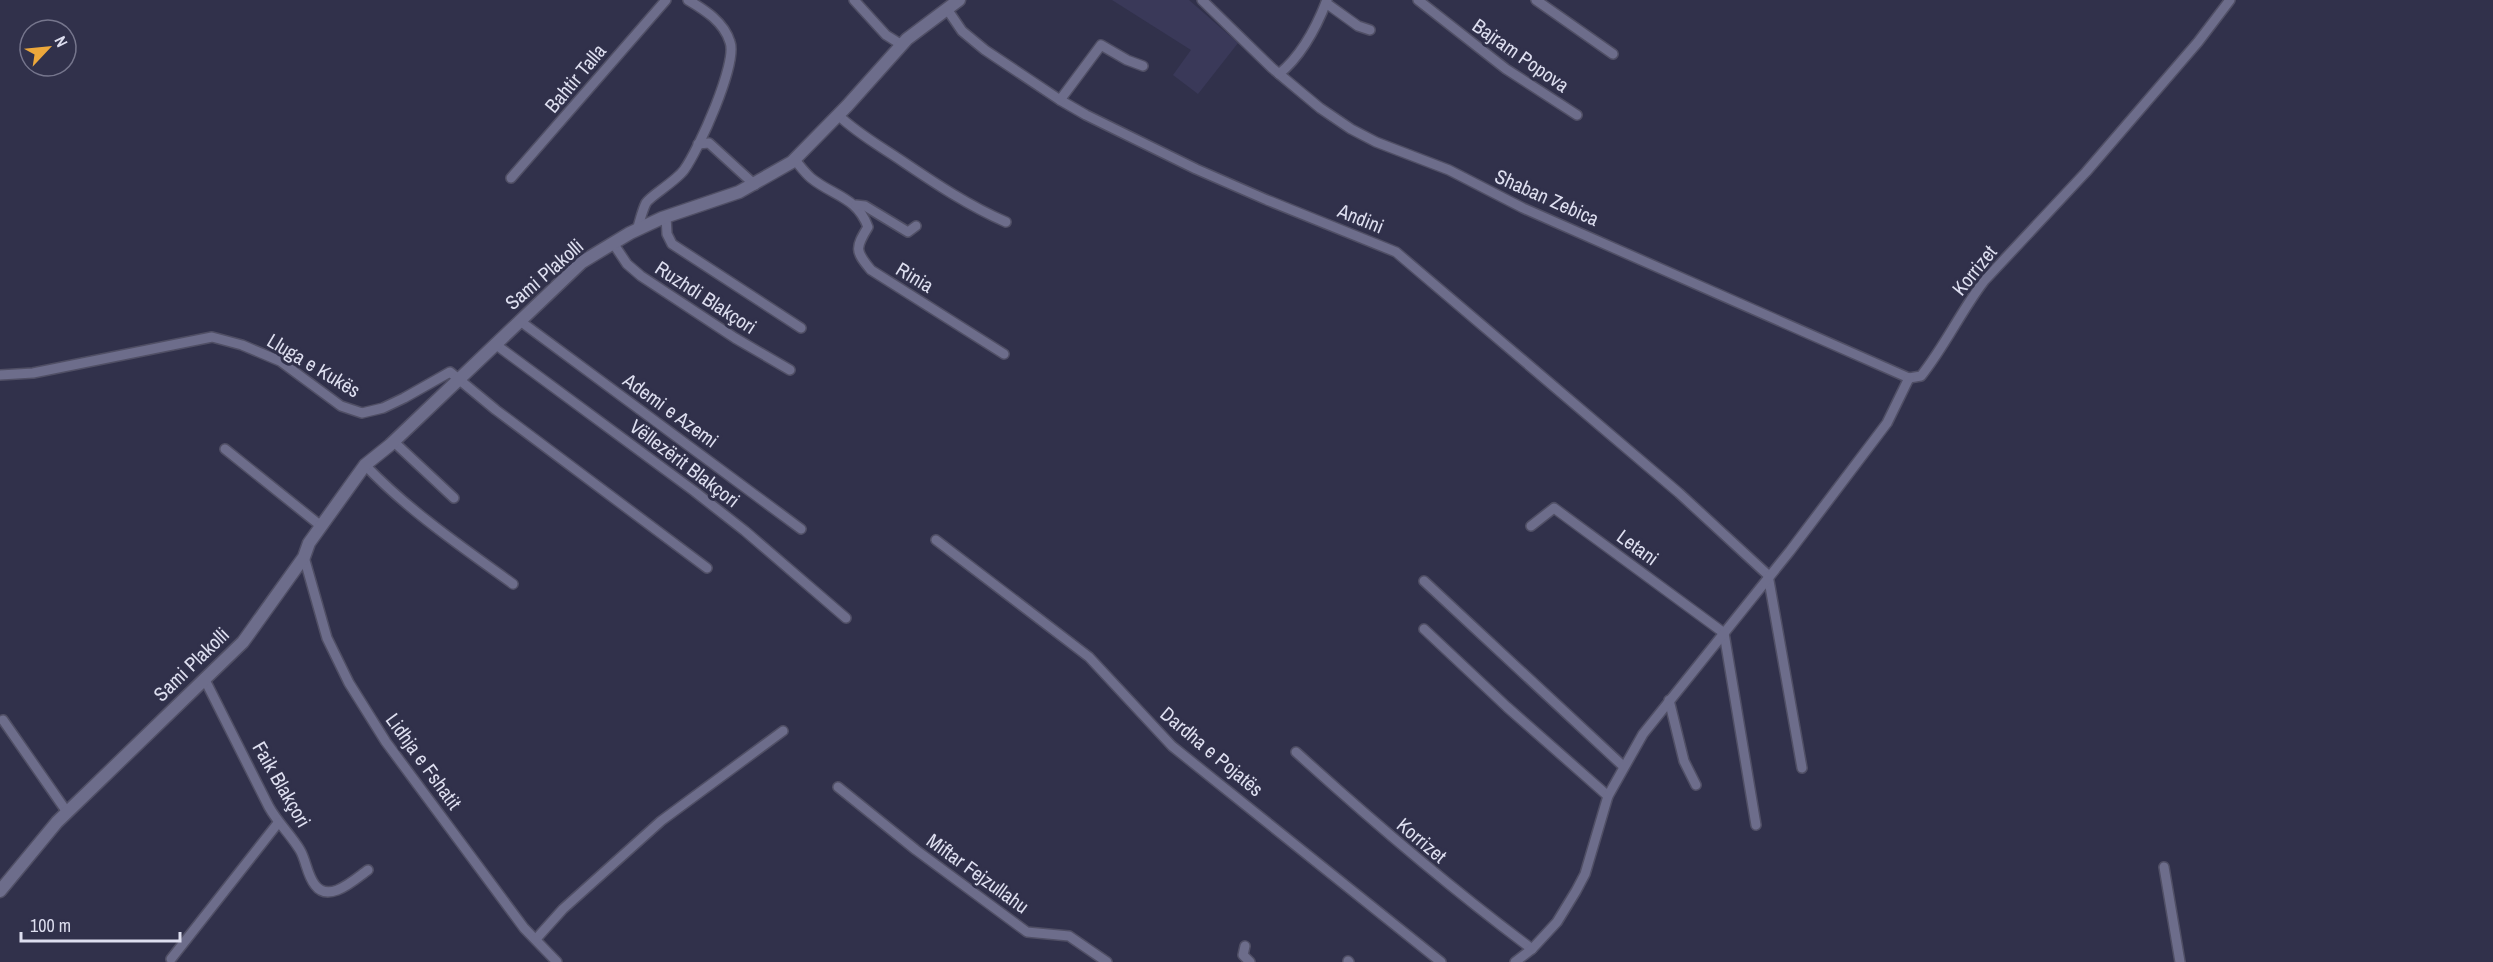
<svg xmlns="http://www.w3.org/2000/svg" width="2493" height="962" font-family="'Archivo Narrow',sans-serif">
	<rect width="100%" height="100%" fill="#31314b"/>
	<path fill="#3a3959" d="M1112,0h77l49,43 -40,51 -25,-19 18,-25z"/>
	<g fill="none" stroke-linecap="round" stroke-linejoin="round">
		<g stroke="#504f65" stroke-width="12">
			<g id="minor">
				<path d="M854,0l32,35 16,10"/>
				<path d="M1202,0l70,68 48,40 31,21 25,13 73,28 74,38 386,170"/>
				<path d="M1418,0l88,69 71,46"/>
				<path d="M1536,0l77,54"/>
				<path d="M1326,3l32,23 12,4"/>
				<path d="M947,9l15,22 23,19 75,50 26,15 110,54 71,31 129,52 283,241 89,82"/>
				<path d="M1279,74c22,-18 38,-48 48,-74"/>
				<path d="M1060,100l41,-55 26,15 16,6"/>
				<path d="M838,115c20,19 42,31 64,46 34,23 67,45 104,61"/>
				<path d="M698,144l11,-1 46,42"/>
				<path d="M795,160c5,6 10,13 16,18 22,18 46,19 57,49 -13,21 -13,24 3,43l133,84"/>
				<path d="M511,178l155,-178"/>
				<path d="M856,205l9,1 43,26 8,-6"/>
				<path d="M666,216l1,18 5,10 129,84"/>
				<path d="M637,230c3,-9 5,-19 9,-27 4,-7 29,-21 38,-33 14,-19 54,-107 46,-128 -6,-20 -25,-32 -42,-42"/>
				<path d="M613,243l14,21 14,12 94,62 55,32"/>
				<path d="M520,321l281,208"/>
				<path d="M495,344l199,147 51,40 101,87"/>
				<path d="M0,375l33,-2 179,-36 30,8 38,16 61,45 21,7 21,-5 21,-10 46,-26 46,38 211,158"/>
				<path d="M1909,378l12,-2c24,-30 40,-65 63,-95l102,-109 112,-130 32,-42"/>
				<path d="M394,442l60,56"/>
				<path d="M225,449l96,77"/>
				<path d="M365,465c44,46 97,82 148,119"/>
				<path d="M1531,526l23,-18 170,125"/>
				<path d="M936,540l153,117 83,89 269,216"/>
				<path d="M304,557l23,81 22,45 37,59 138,186 33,34"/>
				<path d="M1768,575l34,193"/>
				<path d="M1424,581l199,185"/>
				<path d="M1424,629l83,78 101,89"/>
				<path d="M1724,633l32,192"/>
				<path d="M204,678l65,129c9,16 22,28 31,43 6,10 7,25 15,35 14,19 40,-6 53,-15"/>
				<path d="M1669,700l15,61 12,24"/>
				<path d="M3,720l64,92"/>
				<path d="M1296,752c76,69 153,135 236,197"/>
				<path d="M838,787l78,63 111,82 42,4 38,26"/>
				<path d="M2164,867l16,95"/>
				<path d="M536,939l27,-30 98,-88 122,-90"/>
				<path d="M1245,946l-2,9 7,7"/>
				<path d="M171,959l107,-136"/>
				<path d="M1348,961l1,1"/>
				<path d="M1515,962l17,-13 25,-27 19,-31 9,-17 23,-78 35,-62 147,-183 97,-128 22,-45"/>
			</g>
		</g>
		<g stroke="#504f65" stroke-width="15">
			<path id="tertiary" d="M0,891l57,-69 186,-180 61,-85 5,-14 56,-78 25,-20 192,-183 48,-29 32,-15 77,-26 53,-30 55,-56 60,-67 52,-39"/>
		</g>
		<use href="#minor" stroke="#6d6d8b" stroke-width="9"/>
		<use href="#tertiary" stroke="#6d6d8b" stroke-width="12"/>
	</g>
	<g text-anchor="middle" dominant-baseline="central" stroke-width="6" stroke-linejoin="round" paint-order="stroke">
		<g font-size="20" fill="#dddeef" stroke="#31314b">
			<text transform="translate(1521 55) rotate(35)">Bajram Popova</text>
			<text transform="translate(575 78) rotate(-50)">Bahtir Talla</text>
			<text transform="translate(1547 197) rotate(24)">Shaban Zebica</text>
			<text transform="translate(1361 218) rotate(22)">Andini</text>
			<text transform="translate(1974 270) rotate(-51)">Korrizet</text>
			<text transform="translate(544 274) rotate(-41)">Sami Plakolli</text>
			<text transform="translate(915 277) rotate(31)">Rinia</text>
			<text transform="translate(706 297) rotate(33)">Ruzhdi Blakçori</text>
			<text transform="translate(314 365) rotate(31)">Lluga e Kukës</text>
			<text transform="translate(671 410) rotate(36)">Ademi e Azemi</text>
			<text transform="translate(685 463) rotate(37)">Vëllezërit Blakçori</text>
			<text transform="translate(1638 547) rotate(36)">Letani</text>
			<text transform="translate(191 664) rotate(-44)">Sami Plakolli</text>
			<text transform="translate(1212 751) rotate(40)">Dardha e Pojatës</text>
			<text transform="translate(424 761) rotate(54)">Lidhja e Fshatit</text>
			<text transform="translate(282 784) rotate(60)">Faik Blakçori</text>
			<text transform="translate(1422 840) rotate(40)">Korrizet</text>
			<text transform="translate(978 873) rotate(36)">Miftar Fejzullahu</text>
		</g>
	</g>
	<g transform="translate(48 48) rotate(64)"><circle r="28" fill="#31314b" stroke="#76768d" stroke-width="1.5"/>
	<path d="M0-4.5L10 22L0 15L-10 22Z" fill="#eda83b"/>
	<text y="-9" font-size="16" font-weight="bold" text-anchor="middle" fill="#dddeef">N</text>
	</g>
	<path d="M21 932v9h159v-9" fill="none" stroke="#dddeef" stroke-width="3"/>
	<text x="30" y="932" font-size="18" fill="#dddeef" stroke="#31314b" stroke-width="4.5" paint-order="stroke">100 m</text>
</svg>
